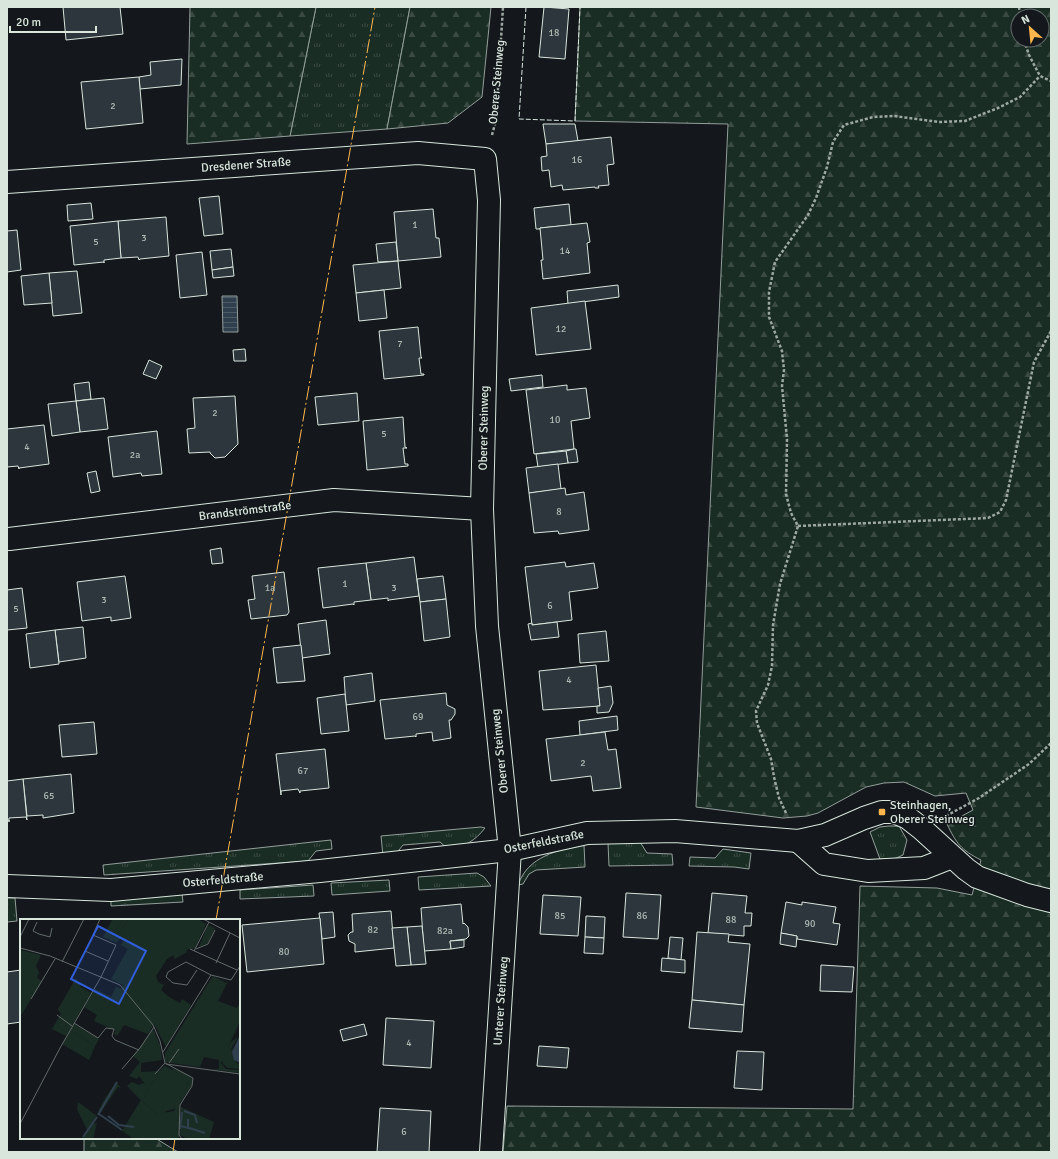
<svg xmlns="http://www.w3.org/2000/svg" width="1058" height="1159" font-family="Signika,sans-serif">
	<defs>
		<pattern id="grass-tufts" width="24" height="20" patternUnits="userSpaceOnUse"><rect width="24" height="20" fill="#1a2d24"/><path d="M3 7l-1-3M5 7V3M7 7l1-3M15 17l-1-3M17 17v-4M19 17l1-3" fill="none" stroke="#3b4b43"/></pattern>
		<pattern id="forest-firs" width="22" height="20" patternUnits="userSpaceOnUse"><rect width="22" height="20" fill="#1a2d24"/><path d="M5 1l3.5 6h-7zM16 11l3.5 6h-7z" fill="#3b4b43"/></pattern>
		<pattern id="water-rules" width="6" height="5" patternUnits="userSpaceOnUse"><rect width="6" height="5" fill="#2f3f4d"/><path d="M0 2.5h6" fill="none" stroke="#4c5b66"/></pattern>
	</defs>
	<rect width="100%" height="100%" fill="#14181c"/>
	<g fill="url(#grass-tufts)" stroke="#939e99">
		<path d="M316,7h94l-23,122 -97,7z"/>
		<path d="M889,826h10l8,14 -4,15 -9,4h-14l-10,-27 10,-5z"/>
		<path d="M481,827l4,1c-11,14 -19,17 -36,22l-9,-8 -37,3 -8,10 -12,1 -2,-20z"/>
		<path d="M331,840l1,9 -16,2 -8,10 -204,14 -1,-10z"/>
		<path d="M640,842l7,11 25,1 1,11 -64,1 -1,-23z"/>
		<path d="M584,845l1,22 -49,3 -7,4 -6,10 -5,1c10,-29 40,-35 66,-40z"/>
		<path d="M723,849l28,4 -2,16 -15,-2 -45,-1 1,-9 25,1z"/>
		<path d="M477,873l7,4 7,9 -72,4 -1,-13z"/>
		<path d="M389,880l1,11 -58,4 -1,-12z"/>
		<path d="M313,885l1,11 -74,3v-9z"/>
		<path d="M182,894l1,8 -72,4v-7z"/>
		<path d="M7,898h8l2,23 -10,1z"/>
	</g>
	<g fill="url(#forest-firs)" stroke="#939e99" fill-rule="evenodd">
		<path d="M190,7h126l-26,129 -103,8z"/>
		<path d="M410,7h81l-9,90 -34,26 -61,6z"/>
		<path d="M580,7h471v1145h-548l4,-46 346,3 7,-223 77,2 35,7 9,-35c-20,-10 -25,-17 -34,-36l26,-14 -7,-17 -31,3 -31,-14 -20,1 -18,4 -48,26 -11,3 -24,2 -87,-11 32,-683 -153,-3zM1018,16h24v24h-24z"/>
		<path d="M84,1138h71l23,14h-94z"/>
	</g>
	<path fill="url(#water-rules)" stroke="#939e99" d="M222,296h15l1,36h-15z"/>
	<g fill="#2c363c" stroke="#d8e6dc">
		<path d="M63,7h57l3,27 -57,6z"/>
		<path d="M544,7l25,2 -4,50 -26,-2z"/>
		<path d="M182,59l-1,26 -41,4 -1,-12 12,-2 -1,-13z"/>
		<path d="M139,77l4,46 -57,6 -5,-47z"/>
		<path d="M543,124h32l3,17 -32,3z"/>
		<path d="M611,137l3,27 -7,1 2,20 -11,1 1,2h-4v-1l-32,3 -1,-5 -11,2 -2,-17 -7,1 -1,-14 6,-1 -1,-12z"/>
		<path d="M219,196l4,38 -19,2 -5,-38z"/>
		<path d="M91,203l2,16 -25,2 -1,-16z"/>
		<path d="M569,204l2,21 -31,3v1h-4l-2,-21z"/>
		<path d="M433,209l3,29h3l2,19 -43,4 -4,-49z"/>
		<path d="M166,217l3,39 -29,3 -1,1 -1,-3 -17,1 -3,-37z"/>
		<path d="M118,221l3,37 -17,2v3v-1l-30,3 -4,-39z"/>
		<path d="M587,223l3,19 -3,1 3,30 -47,6 -2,-19h2l-3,-32z"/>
		<path d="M17,230l4,40 -14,2v-41z"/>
		<path d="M396,242l2,19 -20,1 -2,-18z"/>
		<path d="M231,249l2,18 -21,3 -2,-19z"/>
		<path d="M202,252l5,43 -27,3 -4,-43z"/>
		<path d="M398,261l3,27 -45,5 -3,-28z"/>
		<path d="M233,267l1,9 -21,2 -1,-8z"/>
		<path d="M77,271l5,42 -29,3 -4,-43z"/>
		<path d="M49,273l3,30 -28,2 -3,-29z"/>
		<path d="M618,285l1,12 -51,7 -1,-13z"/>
		<path d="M384,290l3,28 -28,3 -3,-28z"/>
		<path d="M585,301l6,48 -55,6 -5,-47z"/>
		<path d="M418,327l3,30 1,1h-3l2,16h3v1l-40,4 -5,-48z"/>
		<path d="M245,349l1,12h-12l-1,-11z"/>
		<path d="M149,360l13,6 -6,13 -13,-5z"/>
		<path d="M542,375l1,12 -32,4 -2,-12z"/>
		<path d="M89,382l2,17 -15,2 -2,-17z"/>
		<path d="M567,385v5l19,-2 4,30 -19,3 3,28 -40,5 -8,-64z"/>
		<path d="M357,393l2,28 -41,4 -3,-28z"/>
		<path d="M235,396l3,48 -13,13 -10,1 -5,-5v-1l-21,1 -2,-24 8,-1 -2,-30z"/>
		<path d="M104,398l4,31 -28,3 -4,-31z"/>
		<path d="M76,401l4,31 -28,4 -4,-32z"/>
		<path d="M403,417l2,30 2,1h-4l2,16h3v2l-41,4 -4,-49z"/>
		<path d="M44,425l5,39 -30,4v1l-1,-3 -11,1v-38z"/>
		<path d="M157,431l5,43 -20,2 -1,-3 -28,4 -5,-40z"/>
		<path d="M574,449h2l2,13 -10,1 -2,-12z"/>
		<path d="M566,451l2,12 -30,4 -2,-13z"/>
		<path d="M558,464l3,25 -32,4 -3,-25z"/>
		<path d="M96,471l4,20 -9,2 -4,-20z"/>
		<path d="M565,488l1,7 18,-3 5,38 -30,4 -1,-3 -24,2 -5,-40z"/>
		<path d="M221,548l2,15 -11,1 -2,-14z"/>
		<path d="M414,557l5,39 -30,4 -1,1v-3l-17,2 -5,-37z"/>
		<path d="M565,562l1,5 28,-4 4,25 -29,4 3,28 -40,5 -7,-58z"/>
		<path d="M366,563l5,37 -17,2v3l-1,-1 -30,4 -5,-40z"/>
		<path d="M284,572l5,40 -2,3 -36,4 -3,-19 7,-1 -3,-23z"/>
		<path d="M125,576l6,42 -20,3v-4l-29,4 -5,-39z"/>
		<path d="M443,576l3,23 -26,3 -3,-23z"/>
		<path d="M22,588l5,40 -20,2v-40z"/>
		<path d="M446,599l4,38 -26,4 -4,-39z"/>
		<path d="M326,620l4,34 -28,4 -4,-34z"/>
		<path d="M557,622l2,15 -28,3 -3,-16 4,-1v2z"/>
		<path d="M83,627l3,31 -27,4 -4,-32z"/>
		<path d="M55,630l4,34 -29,4 -4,-34z"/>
		<path d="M606,631l3,30 -29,2 -2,-29z"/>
		<path d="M301,645l4,36 -28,2 -4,-35z"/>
		<path d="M596,665l4,41 -57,4 -4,-39z"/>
		<path d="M372,673l3,28 -29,4 -2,-28z"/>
		<path d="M611,686l2,17 -4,9 -12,1v-7h3l-2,-18z"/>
		<path d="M446,693l1,12 8,4v5l-4,6h-2l2,18 -18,3 -1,-9 -16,2v3l-1,-1 -30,3 -5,-39z"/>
		<path d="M345,694l4,37 -28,3 -4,-36z"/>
		<path d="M617,716l1,14 -38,5 -1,-14z"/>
		<path d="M94,722l3,32 -35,3 -3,-32z"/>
		<path d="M605,732l3,18 8,-1 5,39 -28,3 -2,-15 -40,5 -5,-42z"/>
		<path d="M325,749l4,39 -29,3v2l-2,-4 -17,2v4l-5,-41z"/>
		<path d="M71,774l3,39 -31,5v-3l-16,1 -4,-37z"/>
		<path d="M23,779l4,41 -1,-3 -17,1v4v-2l-2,1v-40z"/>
		<path d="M626,893l35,2 -3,44 -35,-2z"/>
		<path d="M712,893l35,3 -2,17h7l-1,13h-7v10l-36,-3z"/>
		<path d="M543,895l38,2 -3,39 -38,-2z"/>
		<path d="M786,902l16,3v-3l34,5 -3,16 7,1 -3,21 -40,-6v-3l-16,-3z"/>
		<path d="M461,904l2,20 1,-1 4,4 1,9 -3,3 -16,2 1,8 -27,2 -3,-43z"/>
		<path d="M391,911l3,37 -39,4v-8l-6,-3 -1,-6 3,-3h2l-1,-18z"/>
		<path d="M333,912l2,25 -13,2 -3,-26z"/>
		<path d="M586,916l19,1 -1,21 -19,-1z"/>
		<path d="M320,918l4,46 -77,8 -5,-47z"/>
		<path d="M422,926l4,38 -15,1 -4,-38z"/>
		<path d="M407,927l4,38 -15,1 -4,-38z"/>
		<path d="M697,932l32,2 -1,8 22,2 -6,61 -52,-5z"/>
		<path d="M781,933l16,3 -1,11 -16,-3z"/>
		<path d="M585,937l19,1 -1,16 -19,-1z"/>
		<path d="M670,937l13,1 -2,22 -13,-2z"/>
		<path d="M464,940v7l-13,2 -1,-8z"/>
		<path d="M662,958l23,2v13l-24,-2z"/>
		<path d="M821,965l33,2 -2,25 -32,-1z"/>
		<path d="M21,970v52l-14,2v-52z"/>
		<path d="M692,1000l52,5 -2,27 -53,-4z"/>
		<path d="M386,1018l48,3 -3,47 -48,-3z"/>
		<path d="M364,1024l3,11 -24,6 -3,-11z"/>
		<path d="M539,1046l30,2 -2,20 -30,-2z"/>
		<path d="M737,1051l27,1 -2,38 -28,-2z"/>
		<path d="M380,1108l51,3 -2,41h-52z"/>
	</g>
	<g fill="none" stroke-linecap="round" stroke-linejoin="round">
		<g stroke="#d8e6dc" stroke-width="24">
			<g id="minor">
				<path d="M7,182l411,-29 67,6 4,41 -7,309 5,117 23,224 -19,302"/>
				<path d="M9,539l325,-39 148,9"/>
				<path d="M798,841l26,23 44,7 56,-3 28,-11"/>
				<path d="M7,886l104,4 209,-19 190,-21 77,-17 88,-2 123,10 27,-6 39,-17 18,-6h12l14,6 14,11 44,40 11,8 50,18 24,6"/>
			</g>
		</g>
		<g stroke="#9da8a2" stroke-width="2.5" stroke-dasharray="3 2" stroke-linecap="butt">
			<path d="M1019,7l1,9"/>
			<path d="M1024,40l5,15 11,21 11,5"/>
			<path d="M492,135l4,-15 7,-113"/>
			<path d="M798,526l190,-8 12,-6 6,-12 28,-138 17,-31"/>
			<path d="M786,813l-7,-15 -5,-21 -3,-18 -14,-36 -1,-12 12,-26 4,-19 1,-41 7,-41 18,-58 -7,-13 -5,-19 1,-55 -5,-53 2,-16 -2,-19 -13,-34v-25l6,-30 33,-47 8,-17 11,-31 6,-25 11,-17 29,-8 21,-1 45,6 26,-1 33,-13 22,-11 20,-21"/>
			<path d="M946,816l33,-18 50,-34 22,-21"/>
		</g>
		<use href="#minor" stroke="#14181c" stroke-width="22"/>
		<path stroke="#d8e6dc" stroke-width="1" stroke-dasharray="5 2" stroke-linecap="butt" d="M526,7l-7,112 56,2 5,-114"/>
		<g stroke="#ffb74d" stroke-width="1" stroke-dasharray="14 3 2 3" stroke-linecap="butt">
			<path d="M216,920l159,-913"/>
			<path d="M173,1152l2,-14"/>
		</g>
	</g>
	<rect fill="#ffb74d" stroke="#14181c" stroke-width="1.5" x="878" y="808" width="8" height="8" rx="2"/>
	<g text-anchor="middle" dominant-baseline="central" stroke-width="3" stroke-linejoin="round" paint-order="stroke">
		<g font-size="10" fill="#adbab4">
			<text x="554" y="33">18</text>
			<text x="113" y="106">2</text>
			<text x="577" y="160">16</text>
			<text x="415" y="225">1</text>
			<text x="144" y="238">3</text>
			<text x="96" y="242">5</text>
			<text x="565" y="251">14</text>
			<text x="561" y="329">12</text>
			<text x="400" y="344">7</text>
			<text x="215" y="413">2</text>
			<text x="555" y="420">10</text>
			<text x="384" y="434">5</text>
			<text x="27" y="447">4</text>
			<text x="135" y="455">2a</text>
			<text x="559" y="512">8</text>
			<text x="345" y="584">1</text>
			<text x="270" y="588">1a</text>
			<text x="394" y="588">3</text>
			<text x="104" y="600">3</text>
			<text x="550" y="606">6</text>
			<text x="16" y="609">5</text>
			<text x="569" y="680">4</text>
			<text x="418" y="717">69</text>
			<text x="583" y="763">2</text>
			<text x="303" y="771">67</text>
			<text x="49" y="796">65</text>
			<text x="560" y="916">85</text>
			<text x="642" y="916">86</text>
			<text x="731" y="920">88</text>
			<text x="810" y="924">90</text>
			<text x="373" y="930">82</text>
			<text x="445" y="931">82a</text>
			<text x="284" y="952">80</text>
			<text x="409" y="1043">4</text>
			<text x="404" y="1132">6</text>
		</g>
		<g font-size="12" fill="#d8e6dc" stroke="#14181c">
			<text transform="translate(497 82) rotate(-85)">Oberer Steinweg</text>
			<text transform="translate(246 165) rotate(-4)">Dresdener Straße</text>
			<text transform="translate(484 428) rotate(-89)">Oberer Steinweg</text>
			<text transform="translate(245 511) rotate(-7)">Brandströmstraße</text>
			<text transform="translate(500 751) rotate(-96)">Oberer Steinweg</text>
			<text transform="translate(544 842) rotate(-11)">Osterfeldstraße</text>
			<text transform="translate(223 880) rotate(-5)">Osterfeldstraße</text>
			<text transform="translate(501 1001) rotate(-86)">Unterer Steinweg</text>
		</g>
		<g font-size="12" fill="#d8e6dc" stroke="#14181c" text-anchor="start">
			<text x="890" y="805">Steinhagen,<tspan x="890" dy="14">Oberer Steinweg</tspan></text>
		</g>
	</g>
	<g transform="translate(20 919)">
		<rect width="220" height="220" fill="#14181c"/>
		<path d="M104,0h5l-17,22 -4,-2zM0,56l18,13 -18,29zM193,57l13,7 2,-2 -10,20 19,7 3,-5v18l-19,42 5,6 14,1v3l-30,-4h9v-9l-15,-3 -4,10 -35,-5v-9zM54,105l25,15 -4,7 -25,-16zM218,118l-7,12 5,16h4v4l-12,-1 -5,-4 -1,-5 9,-17zM145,147l18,10 5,9 -11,23 -11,3 -1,3h-8l-15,-13 17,-30zM58,183l19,14 -10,14 -10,-21zM77,204l-4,16h-11l10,-15z" fill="#1a2d24"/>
		<path d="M88,0h16l-16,20 -5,-2 9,-17zM109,0h69l8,5 -11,24 -9,2 1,2 -12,7 -2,-4 -6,4 -11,17 2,6 6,3 -3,5 8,7 11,6 2,-4 9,6 -25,42 -12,-23 -6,10 -24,-9 -7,11 -3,-2 2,-3 -22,-10 3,-6 -13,-8 11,-18 16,8 5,-10 6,2 1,-4 -12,-6 17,-30 -7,-4 3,-6 -3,-2 -4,5 -5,-1zM188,6l7,3 -7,15 -9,4zM0,31l21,5 -5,11 3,7 -2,5 5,3 -4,7 -12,-4 -6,-9zM56,59l5,9 10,6 -25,43 -14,-7 9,-15 -3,-5zM133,110l7,16 2,15 -21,3v9l18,-1 -17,30 15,13 17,-3 14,-27 -18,-17 19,8 4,5 -1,5 -12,18 -1,36h-45l-12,-8 19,-31 -14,-14 5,-4 7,3 3,-2 3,1 -6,-8 -2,3 -8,-3 11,-14 -7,-6zM50,111l25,16 -6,14 -27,-16zM96,163l5,6 -3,-1 -19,28 -2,-1 7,-14zM161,188l33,15 -5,17h-22l-7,-4z" fill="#1a2d24"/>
		<path d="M213,128l1,13 6,5h-8l-4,-3z" fill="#1a2d24"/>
		<path d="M130,116h4l3,25 -13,2 -1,-9h5l-1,-9h4z" fill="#1a2d24"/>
		<path d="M220,116v28l-6,-3 -2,-8z" fill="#2f3f4d"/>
		<path fill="none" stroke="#2f3f4d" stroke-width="2" d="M164,192l11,4 2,8M79,195l23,16M78,196l19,-33M88,197l11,9 15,2M161,207l7,2v-9M169,209l16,5M160,210l2,-17M63,218l14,-20"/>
		<path fill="none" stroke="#626a69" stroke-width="1" d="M183,0l37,19M17,3l-4,9 6,3 11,3 2,-9M0,18l9,-18M0,29l30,8 70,29 33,40 7,16 5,22 28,15 -1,8 -12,19 -1,30 3,4M170,30l47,21M176,30l12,-5 7,-14M65,32l23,10M174,32l15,-29M42,43l22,-43M196,44l14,-30M177,51l-10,15 -14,-2 -7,-6 2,-5 18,-10 25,13M11,80l24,-40M37,96l15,11M54,104l24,15 8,-10 8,1 -2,7 3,4 24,10M143,133l48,-77 20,5 9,-14M149,144l10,-14M146,145l74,10M102,150l18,-21 14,-21M135,155l10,-11M0,205l40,-76 41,-71 15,-32 -23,-10 7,-16"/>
		<path fill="#305dd8" fill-opacity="0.15" stroke="#305dd8" stroke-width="2" d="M78,7l48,25 -27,53 -48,-25z"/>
		<rect width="220" height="220" fill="none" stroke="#d8e6dc" stroke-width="2"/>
	</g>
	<rect width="1058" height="1159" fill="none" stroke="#d8e6dc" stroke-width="16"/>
	<g transform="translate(1030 28) rotate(333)"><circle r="19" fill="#14181c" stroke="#626a69"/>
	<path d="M0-3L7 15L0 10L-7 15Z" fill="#ffb74d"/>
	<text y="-6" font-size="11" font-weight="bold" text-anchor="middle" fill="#d8e6dc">N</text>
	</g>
	<path d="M10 26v6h86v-6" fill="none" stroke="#d8e6dc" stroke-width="2"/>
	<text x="16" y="26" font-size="12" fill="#d8e6dc" stroke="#14181c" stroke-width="3" paint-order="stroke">20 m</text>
</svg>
